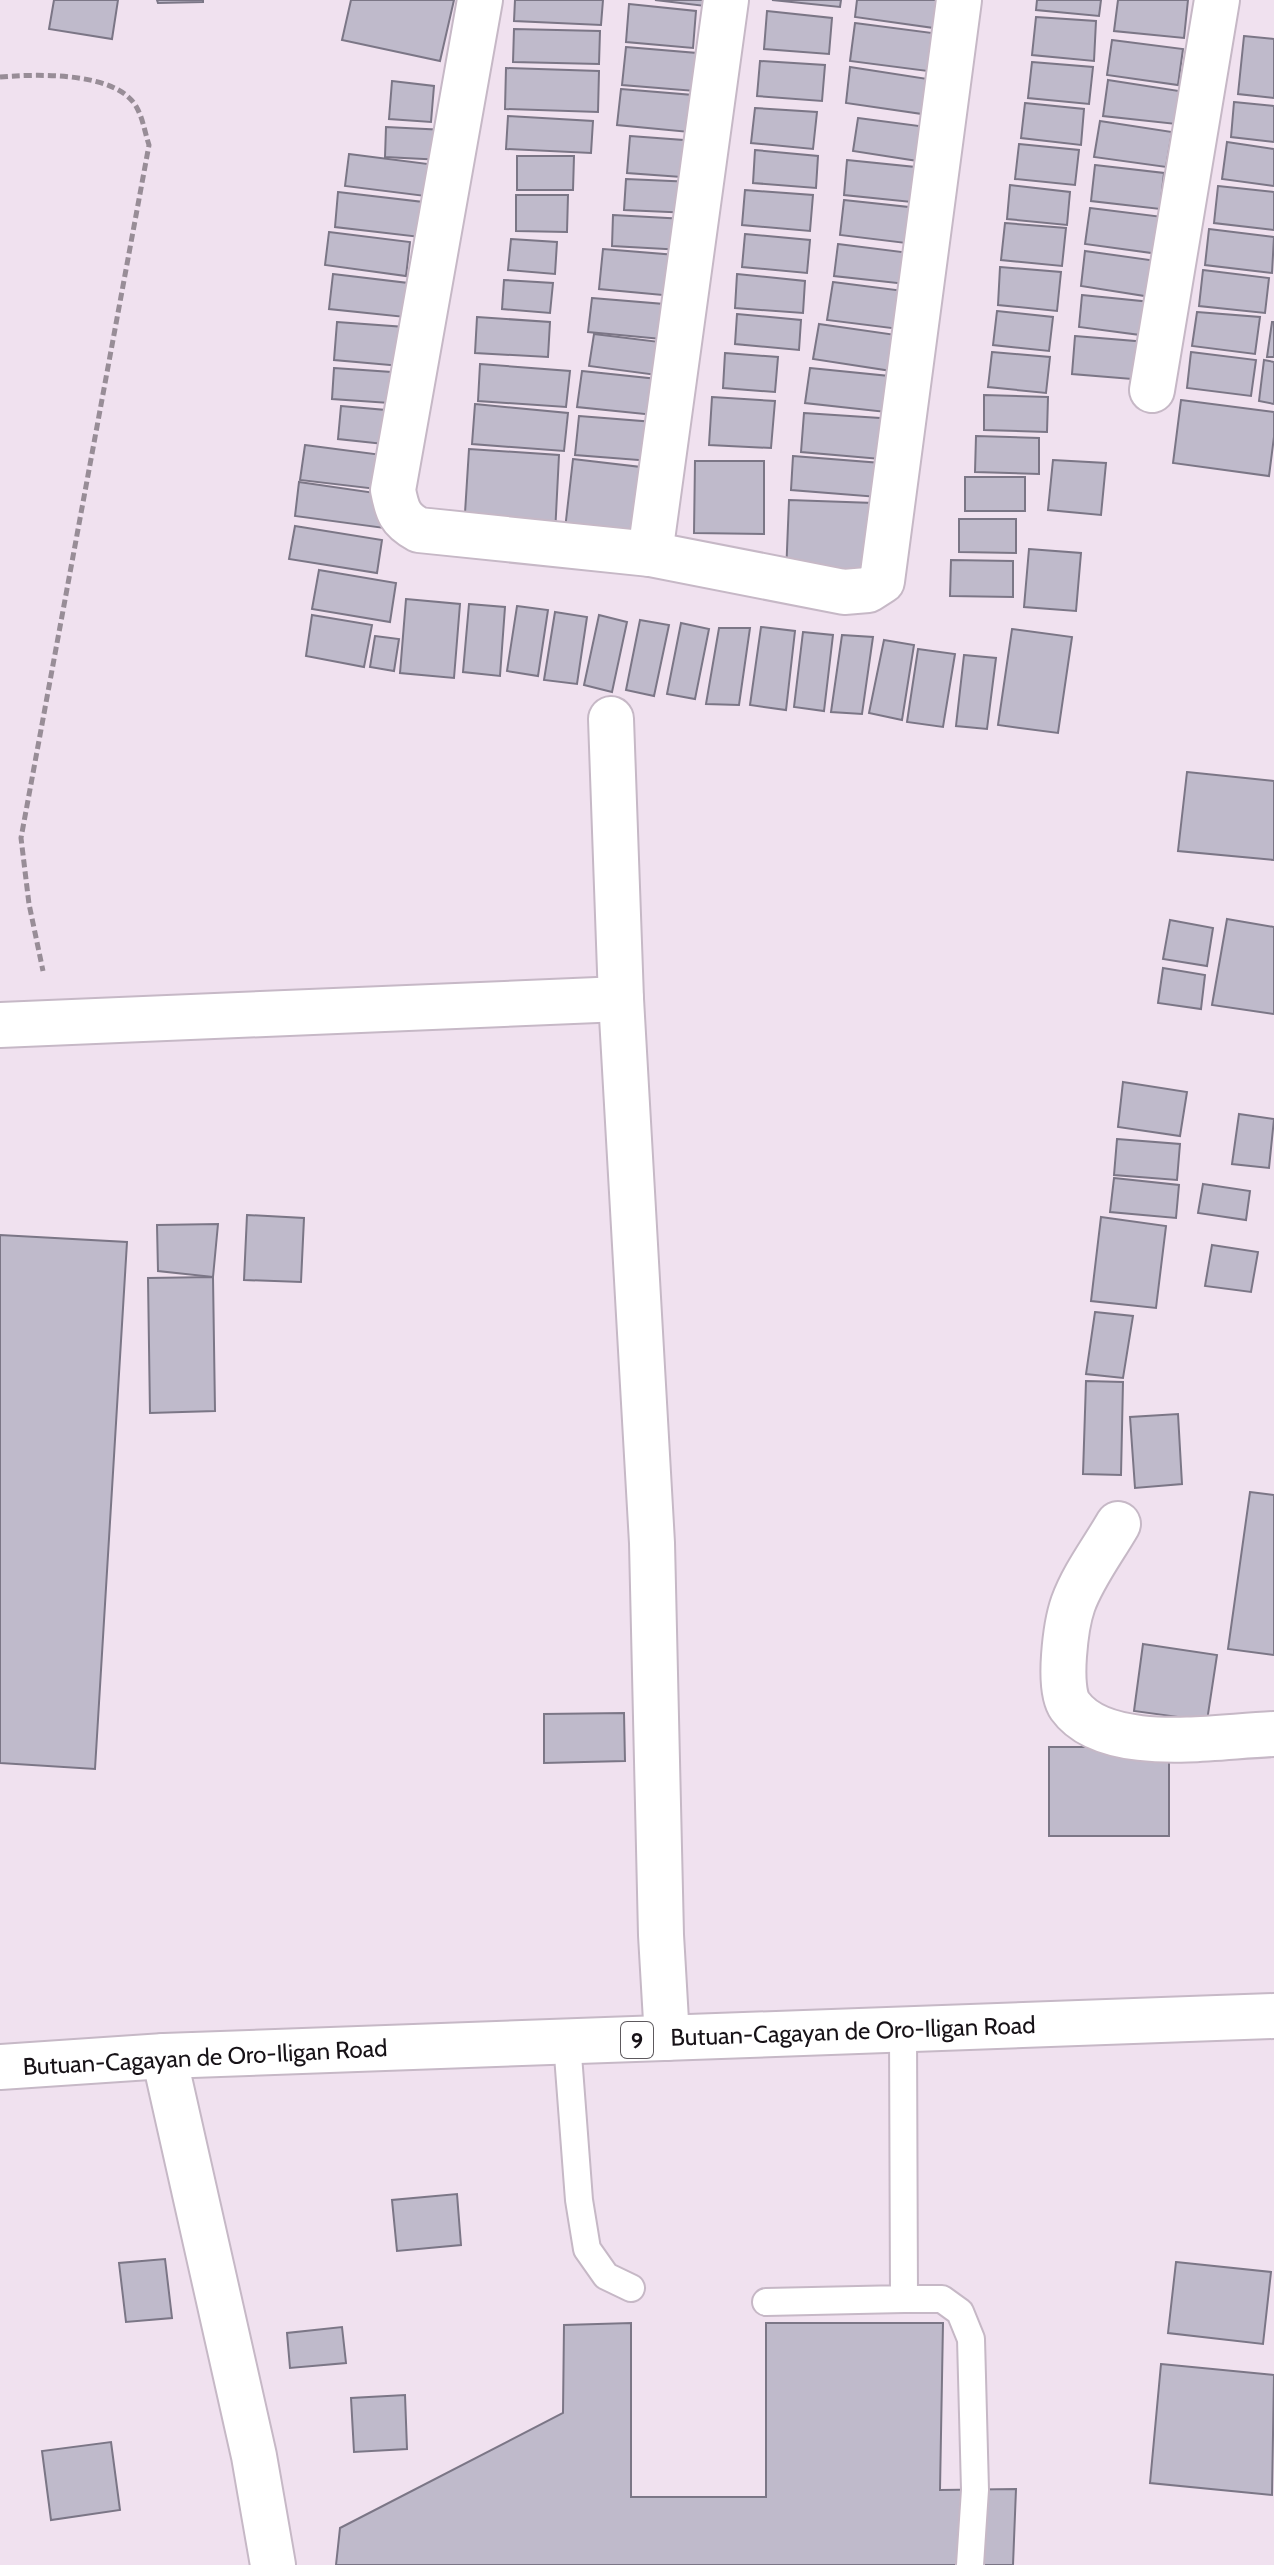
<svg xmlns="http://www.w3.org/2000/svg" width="1274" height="2565" font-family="Cabin,sans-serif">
	<rect width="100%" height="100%" fill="#f0e1ef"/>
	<g fill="#bfbacb" stroke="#7b7686" stroke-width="2">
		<path d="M54,0h64l-6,39 -63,-10z"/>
		<path d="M157,0h46v2l-45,1z"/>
		<path d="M351,0h103l-14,61 -98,-21z"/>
		<path d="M515,0h88l-2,25 -87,-4z"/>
		<path d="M655,0h51l-1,6z"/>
		<path d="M772,0h69l-1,7z"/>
		<path d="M857,0h88l-4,29 -86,-12z"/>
		<path d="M1037,0h64l-2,16 -63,-6z"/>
		<path d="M1118,0h70l-4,38 -70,-7z"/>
		<path d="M629,4l67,7 -3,37 -67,-6z"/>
		<path d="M767,11l65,7 -3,36 -65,-5z"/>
		<path d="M1036,17l60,4 -2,40 -62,-6z"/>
		<path d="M855,23l85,11 -5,38 -85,-11z"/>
		<path d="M514,29l86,2 -1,33 -86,-2z"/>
		<path d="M1244,36l30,3v59l-36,-4z"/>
		<path d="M1112,40l71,9 -5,36 -71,-10z"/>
		<path d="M626,47l71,6 -2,38 -73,-6z"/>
		<path d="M760,61l65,4 -3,36 -65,-5z"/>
		<path d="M1032,62l61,5 -4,37 -61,-6z"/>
		<path d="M850,67l84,13 -5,35 -83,-12z"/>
		<path d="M506,68l93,3 -1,41 -93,-3z"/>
		<path d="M1108,80l71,11 -3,33 -73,-8z"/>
		<path d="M392,81l42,5 -3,36 -42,-3z"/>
		<path d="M621,89l72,6 -4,37 -72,-7z"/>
		<path d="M1234,102l40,4v36l-43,-5z"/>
		<path d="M1025,103l59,6 -3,36 -60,-7z"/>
		<path d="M755,108l62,4 -4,37 -62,-6z"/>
		<path d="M508,116l85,5 -2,32 -85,-4z"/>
		<path d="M858,118l84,11 -5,35 -84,-13z"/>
		<path d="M1100,121l72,11 -6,35 -72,-10z"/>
		<path d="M386,127l59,3 -2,30 -58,-3z"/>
		<path d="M630,136l67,5 -2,37 -68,-5z"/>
		<path d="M1227,142l47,7v37l-52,-7z"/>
		<path d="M1019,144l60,6 -4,35 -60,-6z"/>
		<path d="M755,150l63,6 -2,32 -63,-5z"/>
		<path d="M349,154l87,11 -3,32 -88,-11z"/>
		<path d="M517,156h57l-1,34h-56z"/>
		<path d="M847,160l88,9 -4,35 -87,-9z"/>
		<path d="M1095,165l69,8 -4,36 -69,-8z"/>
		<path d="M626,179l67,3 -2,31 -67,-3z"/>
		<path d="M1010,185l60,7 -3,33 -60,-6z"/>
		<path d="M1218,186l56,6v38l-60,-7z"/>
		<path d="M745,190l68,5 -3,36 -68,-6z"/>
		<path d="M338,192l85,10 -3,35 -85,-10z"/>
		<path d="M516,195h52l-1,37 -51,-1z"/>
		<path d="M844,200l83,9 -5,36 -82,-10z"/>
		<path d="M1090,208l73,9 -4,37 -74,-10z"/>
		<path d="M613,215l72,4 -2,31 -71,-4z"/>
		<path d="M1005,223l61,5 -4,38 -61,-6z"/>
		<path d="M1209,229l65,8 -2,36 -67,-8z"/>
		<path d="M329,232l81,10 -4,34 -81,-11z"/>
		<path d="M745,234l65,6 -3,33 -65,-6z"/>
		<path d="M511,239l46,3 -2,32 -47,-4z"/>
		<path d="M838,244l80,10 -3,31 -81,-9z"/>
		<path d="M603,249l85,7 -4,41 -85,-8z"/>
		<path d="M1085,251l72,10 -6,36 -70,-11z"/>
		<path d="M1000,267l61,5 -4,39 -59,-6z"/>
		<path d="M1203,270l66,8 -4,35 -66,-7z"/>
		<path d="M333,274l75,9 -3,34 -76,-8z"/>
		<path d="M737,274l68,7 -2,32 -68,-5z"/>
		<path d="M504,280l49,3 -3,30 -48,-4z"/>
		<path d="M833,282l79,10 -5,38 -80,-10z"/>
		<path d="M1082,295l69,7 -3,34 -69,-9z"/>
		<path d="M592,298l84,7 -4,35 -84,-8z"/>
		<path d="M997,311l56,6 -4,34 -56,-6z"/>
		<path d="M1197,312l63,5 -5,37 -63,-8z"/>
		<path d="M737,314l64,6 -2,30 -64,-6z"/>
		<path d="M477,317l73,5 -2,35 -73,-4z"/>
		<path d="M337,322l68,5 -4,39 -67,-6z"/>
		<path d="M1272,322h2v35h-7z"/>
		<path d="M819,324l84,12 -5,36 -85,-13z"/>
		<path d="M594,334l74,9 -4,33 -75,-10z"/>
		<path d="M1075,336l72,6 -3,38 -72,-6z"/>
		<path d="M992,352l58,5 -4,36 -58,-6z"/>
		<path d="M1191,352l65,8 -5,36 -64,-8z"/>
		<path d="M725,353l53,4 -3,35 -52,-4z"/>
		<path d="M1264,360l10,2v42l-15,-3z"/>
		<path d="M480,364l90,7 -4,36 -88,-6z"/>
		<path d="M334,368l72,5 -2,31 -72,-5z"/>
		<path d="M810,368l89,9 -4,36 -90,-10z"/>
		<path d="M582,371l85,9 -3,36 -87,-9z"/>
		<path d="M984,395l64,2 -1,35 -63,-2z"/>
		<path d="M712,397l63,4 -4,47 -62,-3z"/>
		<path d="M1181,400l93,12v25l-5,39 -96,-13z"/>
		<path d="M475,404l93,9 -4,38 -92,-7z"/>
		<path d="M341,406l56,5 -4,34 -55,-6z"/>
		<path d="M804,413l91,6 -3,41 -91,-8z"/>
		<path d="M579,416l75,6 -3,39 -76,-6z"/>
		<path d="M976,436l63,2v36l-64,-2z"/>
		<path d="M305,445l85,11 -5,34 -85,-10z"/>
		<path d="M469,449l90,6 -4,79 -91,-5z"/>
		<path d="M793,456l88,7 -3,34 -87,-7z"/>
		<path d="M573,459l76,9 -9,80 -76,-10z"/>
		<path d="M1053,460l53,3 -5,52 -53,-5z"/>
		<path d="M695,461h69v73l-70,-1z"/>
		<rect x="965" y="477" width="60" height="34"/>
		<path d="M299,482l90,13 -5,33 -89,-12z"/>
		<path d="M789,500l85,3 -2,75 -86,-3z"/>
		<path d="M959,519h57v34l-57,-1z"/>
		<path d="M295,526l87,14 -5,33 -88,-14z"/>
		<path d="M1029,549l52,4 -5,58 -52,-4z"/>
		<path d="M951,560l62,1v36l-63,-1z"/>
		<path d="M319,570l77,13 -6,39 -78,-13z"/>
		<path d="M406,599l54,5 -6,74 -54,-5z"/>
		<path d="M469,604l36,3 -5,69 -37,-4z"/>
		<path d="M517,606l31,4 -10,66 -31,-5z"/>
		<path d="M555,612l32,5 -10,67 -33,-4z"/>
		<path d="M312,615l60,10 -8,42 -58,-11z"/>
		<path d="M599,615l28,7 -15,70 -28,-7z"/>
		<path d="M640,620l29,5 -15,71 -28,-6z"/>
		<path d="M681,623l28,6 -14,70 -28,-5z"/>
		<path d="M761,627l34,4 -9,79 -36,-5z"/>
		<path d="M719,628h31l-11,77 -33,-1z"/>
		<path d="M1012,629l60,8 -14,96 -60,-8z"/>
		<path d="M803,632l30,3 -9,76 -30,-4z"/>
		<path d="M842,635l31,2 -11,77 -31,-2z"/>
		<path d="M375,636l24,3 -5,32 -24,-4z"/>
		<path d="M884,640l30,5 -12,75 -33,-7z"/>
		<path d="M918,649l37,5 -12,73 -36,-5z"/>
		<path d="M964,655l32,3 -9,71 -31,-3z"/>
		<path d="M1187,772l87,9v79l-96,-9z"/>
		<path d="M1227,919l47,8v87l-62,-9z"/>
		<path d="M1170,920l43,8 -6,38 -44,-7z"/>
		<path d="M1163,968l42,7 -4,34 -43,-6z"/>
		<path d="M1123,1082l64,10 -7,44 -62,-9z"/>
		<path d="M1239,1114l35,5 -5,49 -37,-4z"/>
		<path d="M1117,1139l63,5 -3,36 -63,-5z"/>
		<path d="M1114,1178l65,7 -3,33 -66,-6z"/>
		<path d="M1203,1184l47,7 -4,29 -48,-7z"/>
		<path d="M247,1215l57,3 -3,64 -57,-2z"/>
		<path d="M1101,1217l65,9 -10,82 -65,-7z"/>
		<path d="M218,1224l-5,53 -55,-6 -1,-46z"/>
		<path d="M0,1235l127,7 -32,527 -95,-6z"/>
		<path d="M1212,1245l46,7 -7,40 -46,-6z"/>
		<path d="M213,1277l2,134 -65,2 -2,-135z"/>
		<path d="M1095,1312l38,4 -10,62 -37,-4z"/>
		<path d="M1086,1381l37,1 -2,93 -38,-1z"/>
		<path d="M1178,1414l4,70 -47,4 -5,-71z"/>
		<path d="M1250,1492l24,3v160l-46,-6z"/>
		<path d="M1143,1644l74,11 -10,66 -73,-10z"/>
		<path d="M624,1713l1,48 -81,2v-49z"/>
		<rect x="1049" y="1747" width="120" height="89"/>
		<path d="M457,2194l4,51 -64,6 -5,-51z"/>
		<path d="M165,2259l7,59 -46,4 -7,-59z"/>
		<path d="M1176,2262l95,10 -8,72 -95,-11z"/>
		<path d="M631,2323v174h135v-174h177l-3,167 76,-1 -3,76h-677l4,-37 223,-115 1,-88z"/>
		<path d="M342,2327l4,36 -56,5 -3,-35z"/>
		<path d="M1161,2364l113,11 -2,120 -122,-12z"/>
		<path d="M405,2395l2,54 -53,3 -3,-54z"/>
		<path d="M111,2442l9,68 -69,10 -9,-69z"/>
	</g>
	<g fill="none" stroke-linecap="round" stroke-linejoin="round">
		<g stroke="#c6b8c6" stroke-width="30">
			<g id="lane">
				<path d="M567,2042l12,158 8,49 19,27 25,12"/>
				<path d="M904,2299h38l18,13 11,27 4,151 -5,75"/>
				<path d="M766,2302l138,-3 -1,-270"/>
			</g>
		</g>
		<g stroke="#c6b8c6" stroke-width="48">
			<g id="street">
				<path d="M480,0l-87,490c4,21 7,30 26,40l231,24 194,38 24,-2 14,-9 77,-581"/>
				<path d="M1152,390l65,-390"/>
				<path d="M650,554l76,-554"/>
				<path d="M611,719l10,280 31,544 9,392 6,103"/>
				<path d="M0,1025l621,-26"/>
				<path d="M1118,1524c-15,26 -35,52 -45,80 -7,20 -16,84 -3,102 15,21 45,29 70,32 44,5 90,-2 134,-4"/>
				<path d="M164,2056l90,400 19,109"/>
			</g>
		</g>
		<g stroke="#c6b8c6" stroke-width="48">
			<path id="highway" d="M0,2067l164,-11 1110,-40"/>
		</g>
		<path stroke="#988d97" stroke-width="5" stroke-dasharray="8 4" stroke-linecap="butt" d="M0,77c36,-3 118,-6 137,31 6,11 8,25 12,37l-128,693 8,66 14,67"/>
		<use href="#lane" stroke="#fff" stroke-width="26"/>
		<use href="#street" stroke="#fff" stroke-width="44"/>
		<use href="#highway" stroke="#fff" stroke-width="44"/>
	</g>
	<g text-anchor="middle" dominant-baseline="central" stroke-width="6" stroke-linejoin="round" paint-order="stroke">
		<rect fill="#fff" stroke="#5d595d" stroke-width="2" x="621" y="2022" width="32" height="36" rx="6"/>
		<g font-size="22" font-weight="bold" fill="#171217">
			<text x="637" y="2040">9</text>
		</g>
		<g font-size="24" fill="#171217" stroke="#fff">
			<text transform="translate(853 2031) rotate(-2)">Butuan-Cagayan de Oro-Iligan Road</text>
			<text transform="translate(205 2057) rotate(-3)">Butuan-Cagayan de Oro-Iligan Road</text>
		</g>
	</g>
</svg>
